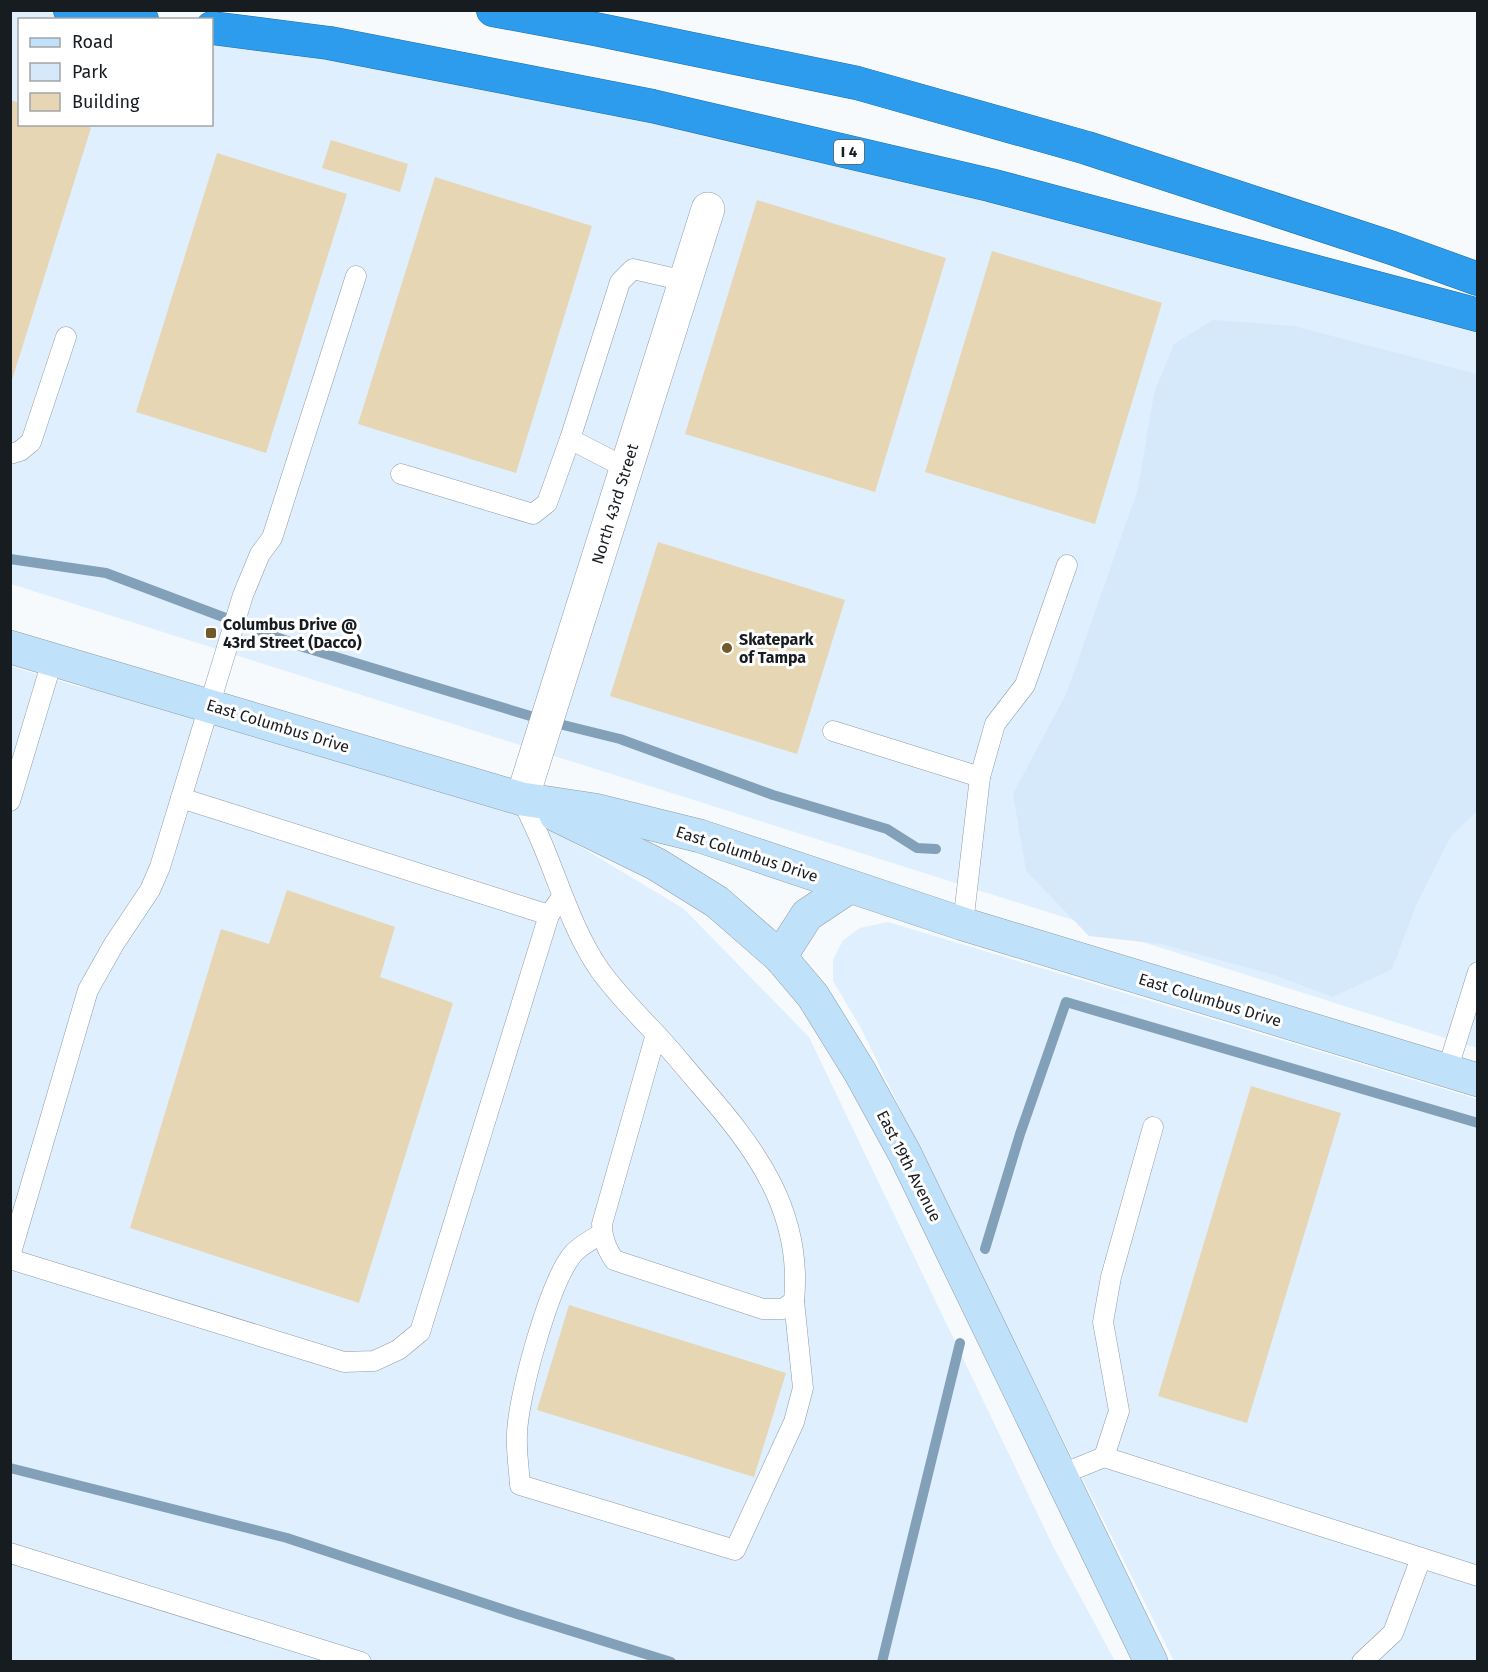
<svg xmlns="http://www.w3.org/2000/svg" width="1488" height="1672" font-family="'Fira Sans',sans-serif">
	<rect width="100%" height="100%" fill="#f7fafd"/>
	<g fill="#dfeffe">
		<path d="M11,11h28l56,8 -75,1v104h192v-87l434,64 831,207v740l-1466,-464z"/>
		<path d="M10,666l70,21 57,8 391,120 156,94 125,128 244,509 62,115h-1104z"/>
		<path d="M888,922l589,177v562h-303l-184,-367 -128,-264 -29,-49v-21l10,-20 17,-12z"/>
	</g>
	<path fill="#d5e9fb" d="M1213,320l81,6 183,48v437l-26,25 -34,67 -25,66 -59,28 -62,-23 -110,-30 -72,-8 -63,-65 -13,-77 54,-102 71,-203 16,-96 20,-49z"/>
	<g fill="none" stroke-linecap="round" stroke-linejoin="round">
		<g stroke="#83a0b9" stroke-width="10">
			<path d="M10,559l96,14 197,74 244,74 73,18 153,56 114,34 30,19 19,1"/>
			<path d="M985,1249l35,-115 46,-132 412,121"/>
			<path d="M10,1468l277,70 230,76 154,48"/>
			<path d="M882,1662l78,-319"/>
		</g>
	</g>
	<g fill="#e7d6b4">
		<path d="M10,100l10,3v21h61l10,4 -80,255z"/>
		<path d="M331,140l77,24 -8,28 -78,-24z"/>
		<path d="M217,153l130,41 -81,259 -130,-41z"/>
		<path d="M435,177l157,49 -76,247 -158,-49z"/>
		<path d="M757,200l189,58 -71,234 -190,-58z"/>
		<path d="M992,251l170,52 -67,221 -170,-52z"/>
		<path d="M658,542l187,58 -48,154 -187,-58z"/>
		<path d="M287,890l108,37 -15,50 73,26 -94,300 -229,-75 91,-299 48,15z"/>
		<path d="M1251,1086l90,27 -94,310 -89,-27z"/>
		<path d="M569,1305l217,68 -32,104 -217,-67z"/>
	</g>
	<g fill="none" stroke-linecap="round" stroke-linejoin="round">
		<g stroke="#8e9ba7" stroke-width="21">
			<g id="lane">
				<path d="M10,454l10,-3 11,-9 35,-105"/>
				<path d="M626,468l-56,-29 50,-157 13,-13 52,12"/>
				<path d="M401,474l132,40 14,-11 23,-64"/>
				<path d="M833,731l147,46 -17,147"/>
				<path d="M980,777l15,-53 30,-39 42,-120"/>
				<path d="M181,798l368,117"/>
				<path d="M522,799c8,18 17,36 24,54 16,39 29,81 53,116 17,24 37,44 57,65 16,17 30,35 45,52 55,63 102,126 93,215l-11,8h-20l-149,-49c-8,-12 -12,-22 -12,-36l54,-190"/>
				<path d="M10,801l43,-143"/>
				<path d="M1447,1071l31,-99"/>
				<path d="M602,1233c-10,7 -23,13 -30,22 -23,29 -54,141 -55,179 -1,17 2,34 3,51l215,65 59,-128 9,-34 -9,-87"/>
				<path d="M10,1256l78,-266 26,-46 36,-54 10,-23 83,-272 17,-41 12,-16 84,-262"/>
				<path d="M10,1259l334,103 30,-1 24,-11 22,-18 129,-417 13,-18"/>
				<path d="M1104,1457l15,-46 -16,-89 8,-45 42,-150"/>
				<path d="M1060,1475l44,-18 374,119"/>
				<path d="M10,1553l351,109"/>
				<path d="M1362,1662l31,-29 28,-75"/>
			</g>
		</g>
		<g stroke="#8e9ba7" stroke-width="34">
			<path id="street" d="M522,799l186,-590"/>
		</g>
		<g stroke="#8e9ba7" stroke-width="34">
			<g id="secondary">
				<path d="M10,647l512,152 73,11 105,26 263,88 515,156"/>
				<path d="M556,815l100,49 61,38 63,55 33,39 47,76 45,82 246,508"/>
				<path d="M780,957l27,-42 42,-28"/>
			</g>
		</g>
		<g stroke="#256fa6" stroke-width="34">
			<g id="highway">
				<path d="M70,10l72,10"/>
				<path d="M493,10l102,19 262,54 230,65 305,100 86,31"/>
				<path d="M212,28l117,15 323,63 338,79 488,130"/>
			</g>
		</g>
		<use href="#lane" stroke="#fff" stroke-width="20"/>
		<use href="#street" stroke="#fff" stroke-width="33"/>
		<use href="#secondary" stroke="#c0e1fa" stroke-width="33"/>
		<use href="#highway" stroke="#2d9ced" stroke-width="33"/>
	</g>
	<g fill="#715b2b" stroke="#fff" stroke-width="2">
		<rect x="205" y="627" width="12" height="12" rx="3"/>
		<circle cx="727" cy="648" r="6"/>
	</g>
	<g text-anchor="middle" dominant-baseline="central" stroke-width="6" stroke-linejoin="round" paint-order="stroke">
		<rect fill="#fff" stroke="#5d6064" stroke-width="1.5" x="834" y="140" width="30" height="24" rx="4.5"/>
		<g font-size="15" font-weight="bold" fill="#171c21">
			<text x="849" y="152">I 4</text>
		</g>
		<g font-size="16" fill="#171c21" stroke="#fff">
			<text transform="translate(615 504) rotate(-73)">North 43rd Street</text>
			<text transform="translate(278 726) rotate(17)">East Columbus Drive</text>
			<text transform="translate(747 854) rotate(18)">East Columbus Drive</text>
			<text transform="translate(1210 1000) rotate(17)">East Columbus Drive</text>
			<text transform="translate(909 1166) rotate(63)">East 19th Avenue</text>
		</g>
		<g font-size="16" font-weight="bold" fill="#171c21" stroke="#fff" text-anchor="start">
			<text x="223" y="624">Columbus Drive @<tspan x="223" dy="18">43rd Street (Dacco)</tspan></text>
			<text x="739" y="639">Skatepark<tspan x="739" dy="18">of Tampa</tspan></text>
		</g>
	</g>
	<rect width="1488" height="1672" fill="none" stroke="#171c21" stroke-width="24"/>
	<rect x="18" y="18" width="195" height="108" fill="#ffffff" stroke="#a2a4a6" stroke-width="1.5"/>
	<rect x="30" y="38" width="30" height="9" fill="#c0e1fa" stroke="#a2a4a6" stroke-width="1.5"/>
	<text x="72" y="48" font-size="18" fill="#171c21">Road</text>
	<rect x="30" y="63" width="30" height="18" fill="#d5e9fb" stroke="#a2a4a6" stroke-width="1.5"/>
	<text x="72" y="78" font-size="18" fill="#171c21">Park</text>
	<rect x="30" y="93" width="30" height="18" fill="#e7d6b4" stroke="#a2a4a6" stroke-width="1.5"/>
	<text x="72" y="108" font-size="18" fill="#171c21">Building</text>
</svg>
